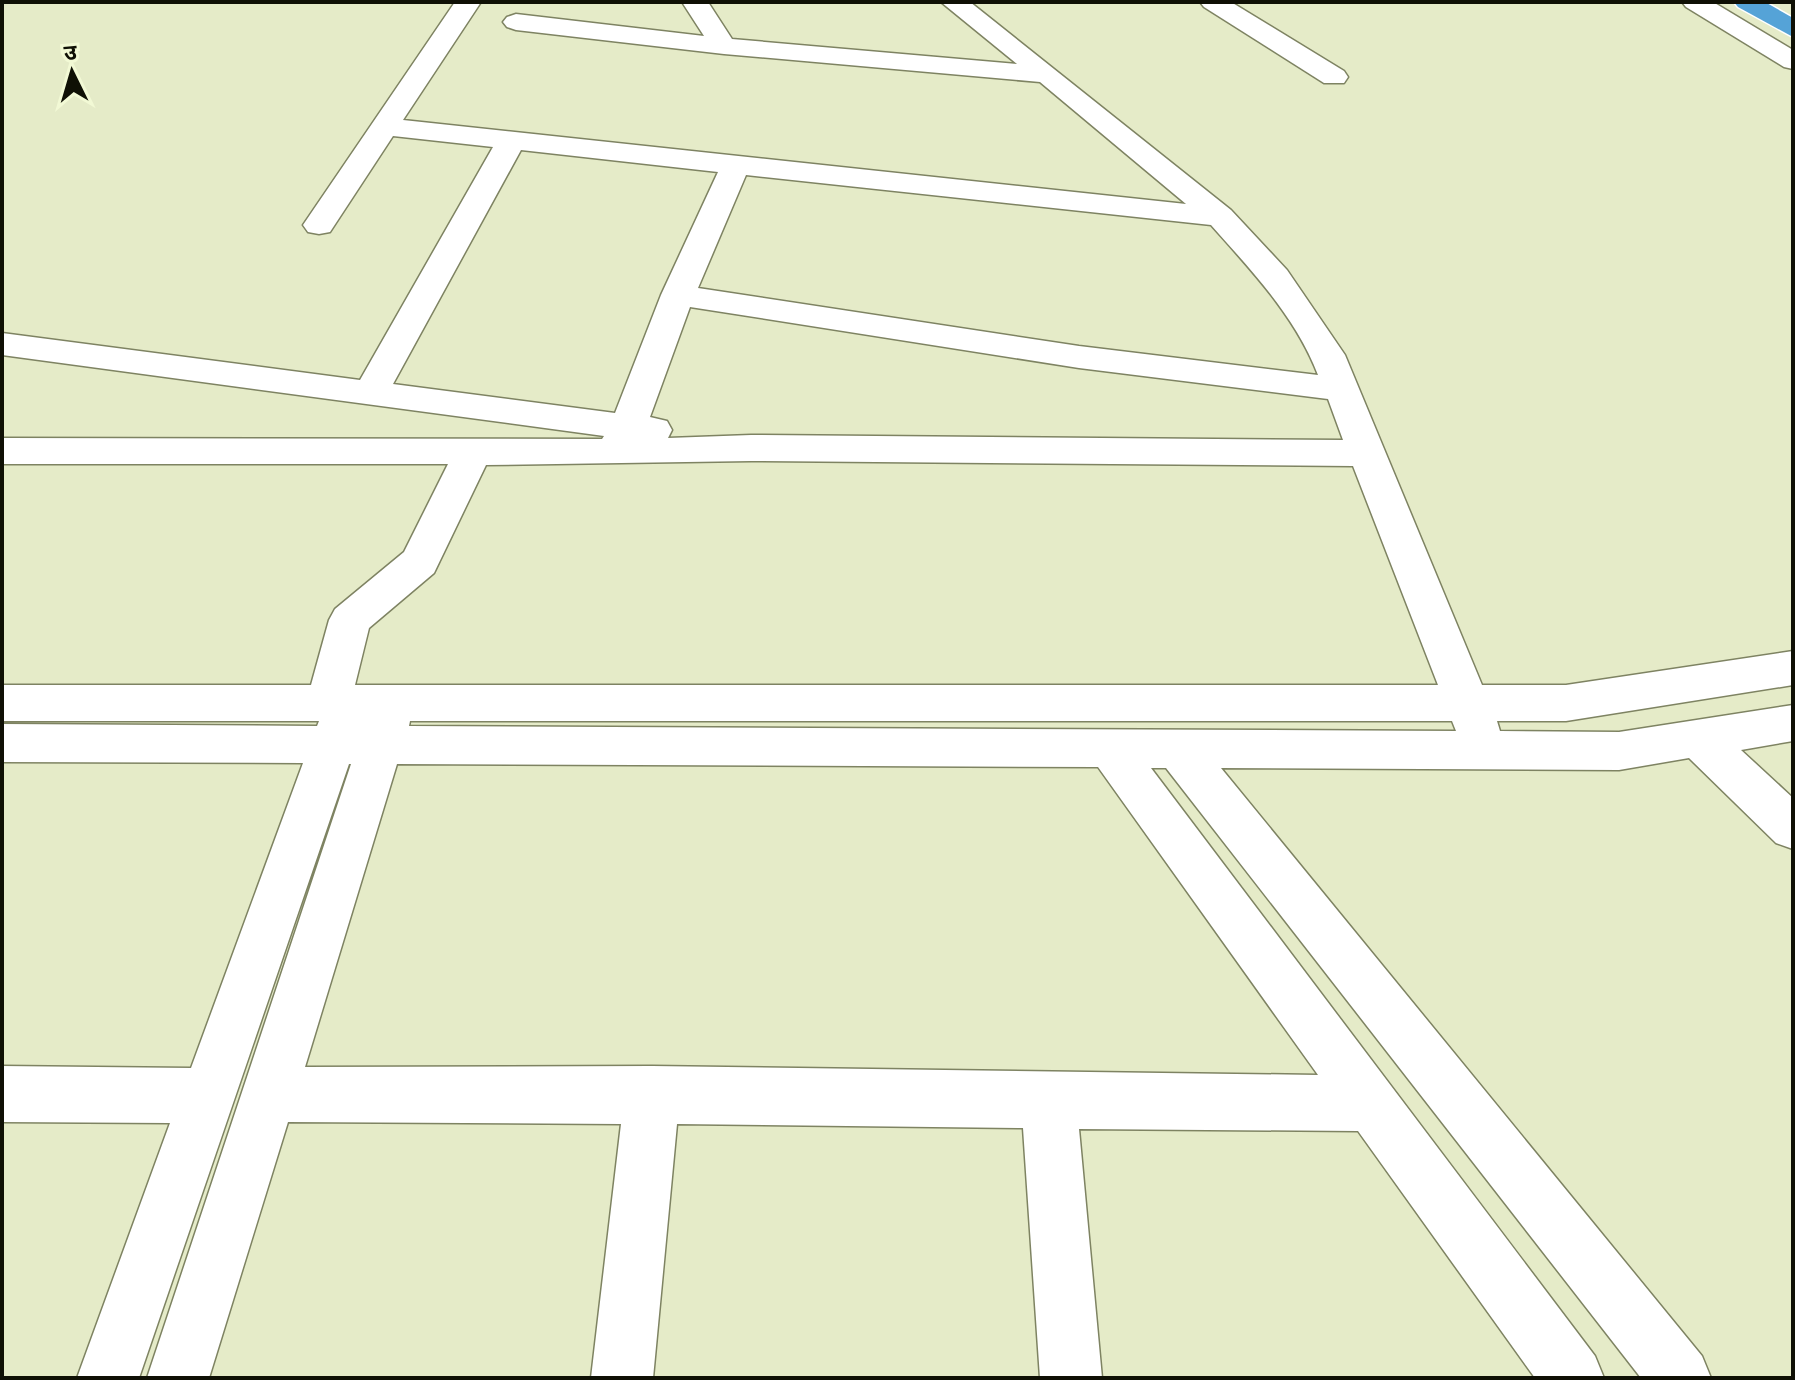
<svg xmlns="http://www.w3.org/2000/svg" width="1795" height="1380" font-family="Ubuntu,'Noto Sans Devanagari',sans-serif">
	<rect width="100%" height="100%" fill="#e5ebc8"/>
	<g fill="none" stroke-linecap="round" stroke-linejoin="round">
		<g stroke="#7e8362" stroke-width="3">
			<g id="minor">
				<path d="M455,2h26l-78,118 783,84 -146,-122 -316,-28 -208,-24 -9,-3 -4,-5 4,-5 9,-3 188,22 -22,-34h26l24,37 285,25 -76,-62h29l261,208 56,60 58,85 137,330h84l227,-34v34l-227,36h-69l3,10 119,1 174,-27v36l-52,9 52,48v51l-17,-6 -87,-85 -70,12 -398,-2 481,588 9,22h-70l-475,-610h-15l444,588 9,22h-69l-177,-247 -279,-2 23,249h-62l-17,-250 -346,-4 -24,254h-62l30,-254 -333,-2 -79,256h-62l204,-614h-2l-210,614h-62l93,-255 -168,-1v-56l189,2 112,-305 -301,-1v-38l315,2 2,-5h-317v-36h309l18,-65 6,-11 69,-57 44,-88h-446v-26l600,1 2,-3 -602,-81v-22l358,47 133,-233 -100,-11 -63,96 -11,2 -11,-2 -5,-7zM521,150l197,22 -57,123 -46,118 -222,-29zM746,175l465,50c40,45 85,92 107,150l-239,-29 -381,-58zM690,307l389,61 249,31 15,41 -592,-5 -83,3 4,-8 -5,-9 -17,-4zM751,461l602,5 85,219h-1083l14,-57 65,-55 52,-108zM410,721h1042l4,10 -1047,-5zM397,764l701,3 220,308 -666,-9 -347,1z"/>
				<path d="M1200,2h31l113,69 4,6 -4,6h-20l-120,-76z"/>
				<path d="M1682,2h31l80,48v19l-9,-2 -98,-60z"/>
			</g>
		</g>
		<g stroke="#fff" stroke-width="3">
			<path id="highway" d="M1734,2h31l28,16v19l-55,-30z"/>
		</g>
		<use href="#minor" fill="#fff" fill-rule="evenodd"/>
		<use href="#highway" fill="#55a3d7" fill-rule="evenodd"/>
	</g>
	<rect width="1795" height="1380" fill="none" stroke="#0f1005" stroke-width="8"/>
	<g transform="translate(72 72) rotate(355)" stroke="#f2f9d5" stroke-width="6" paint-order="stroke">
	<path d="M0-6L14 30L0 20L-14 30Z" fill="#0f1005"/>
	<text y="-12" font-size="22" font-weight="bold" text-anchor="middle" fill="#0f1005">उ</text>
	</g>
</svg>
